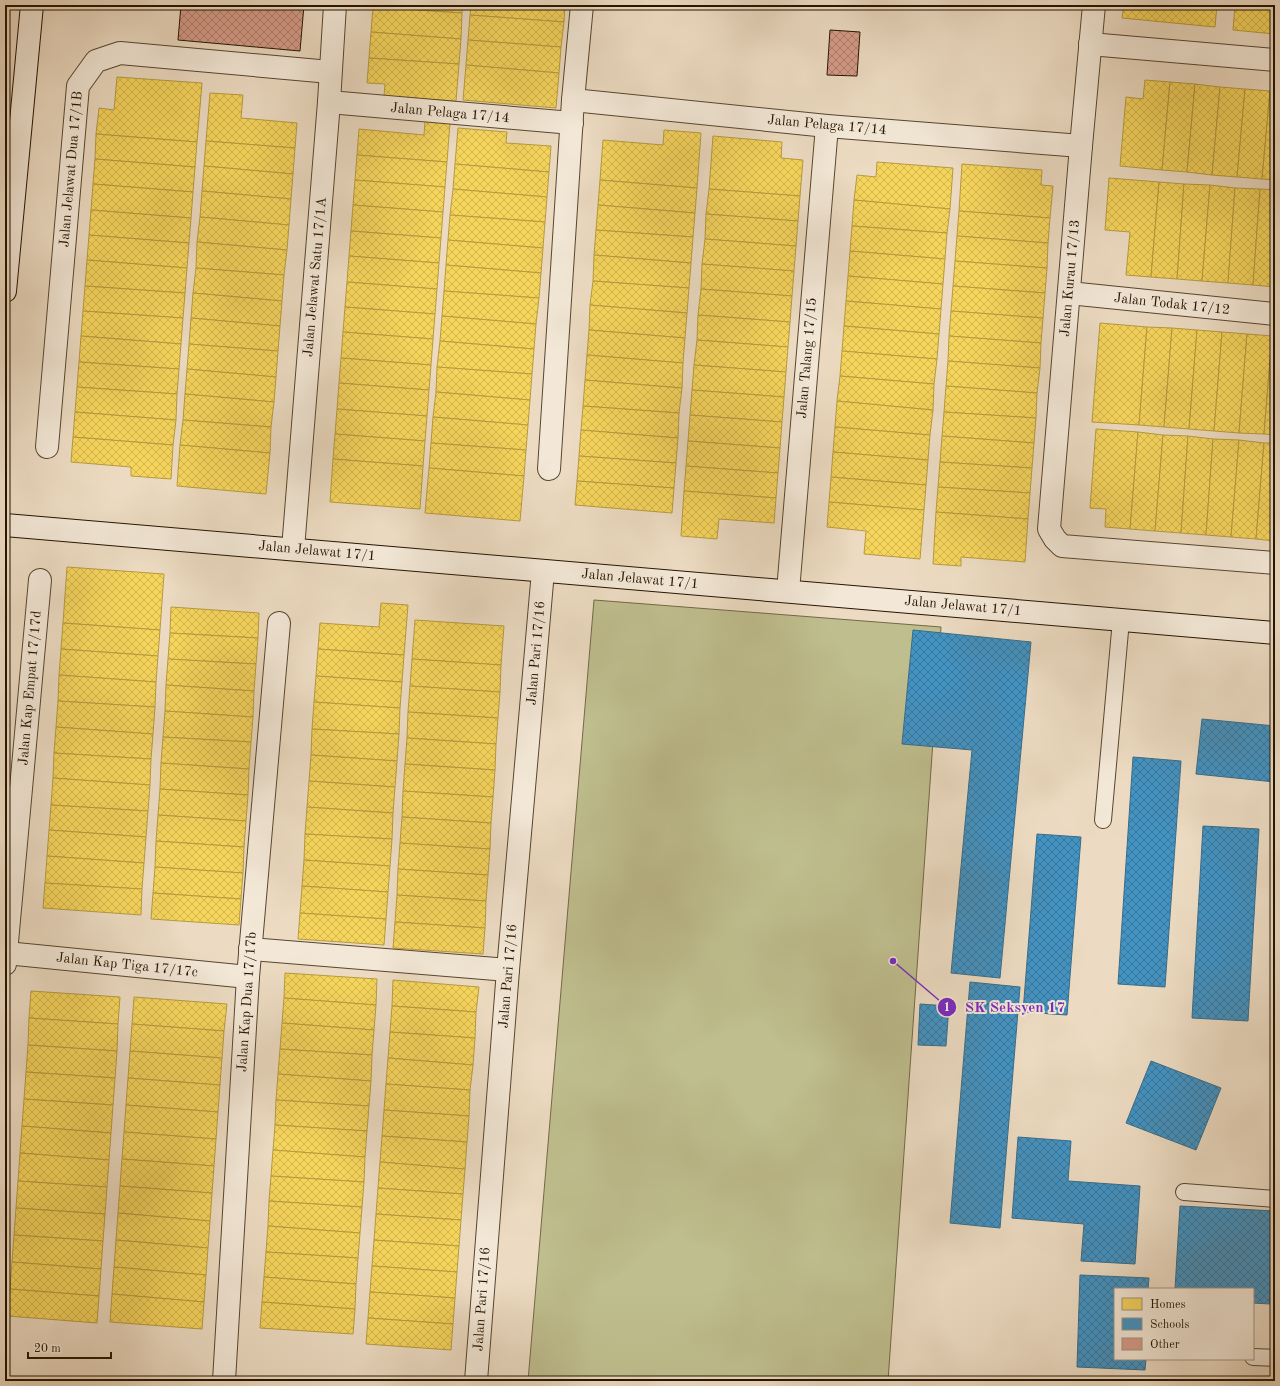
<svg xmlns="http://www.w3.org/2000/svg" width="1280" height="1386" font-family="'Old Standard TT',serif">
	<defs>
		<pattern id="homes-cross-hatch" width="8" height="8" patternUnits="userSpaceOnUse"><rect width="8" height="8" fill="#f6d55c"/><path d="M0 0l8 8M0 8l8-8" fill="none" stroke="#d3b64e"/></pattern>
		<pattern id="schools-cross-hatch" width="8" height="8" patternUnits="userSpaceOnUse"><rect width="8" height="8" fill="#4393c3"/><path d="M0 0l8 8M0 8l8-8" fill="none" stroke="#38779c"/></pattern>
		<pattern id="building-cross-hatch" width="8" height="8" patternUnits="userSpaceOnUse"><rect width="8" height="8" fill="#d69c89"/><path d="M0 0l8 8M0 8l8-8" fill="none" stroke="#ad7e6e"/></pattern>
	</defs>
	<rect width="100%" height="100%" fill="#ecdbc2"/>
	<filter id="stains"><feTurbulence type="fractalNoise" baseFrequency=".005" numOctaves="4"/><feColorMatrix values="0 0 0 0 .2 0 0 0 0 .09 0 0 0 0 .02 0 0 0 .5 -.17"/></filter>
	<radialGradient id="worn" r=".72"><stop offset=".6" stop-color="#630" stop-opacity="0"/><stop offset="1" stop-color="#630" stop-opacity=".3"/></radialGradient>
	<path fill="#bfbe8e" stroke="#726947" d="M594,600l347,27 -53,754h-360z"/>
	<g fill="url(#homes-cross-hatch)" stroke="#b79b40">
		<path d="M373,5h90l-1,8 -89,-6z"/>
		<path d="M471,5h94l-1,17 -94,-7z"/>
		<path d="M1124,5h93l-2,22 -93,-9z"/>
		<path d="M1235,5h40v29l-42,-4z"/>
		<path d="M373,7l89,6 -1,26 -90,-7z"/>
		<path d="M470,15l94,7 -3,25 -93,-7z"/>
		<path d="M371,32l90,7 -2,25 -90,-6z"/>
		<path d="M468,40l93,7 -2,26 -93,-8z"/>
		<path d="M369,58l90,6 -3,37 -72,-5 1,-12 -18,-1z"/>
		<path d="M466,65l93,8 -3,35 -93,-8z"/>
		<path d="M117,77l85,6 -5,59 -101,-8 3,-26 15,2z"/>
		<path d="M1145,80l25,2 -8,88 -42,-4 6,-69 17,2z"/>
		<path d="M1170,82l25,2 -8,88 -25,-2z"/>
		<path d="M1195,84l25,3 -8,88 -25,-3z"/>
		<path d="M1220,87l25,2 -8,88 -25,-2z"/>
		<path d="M1245,89l25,2 -8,88 -25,-2z"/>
		<path d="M1270,91l5,1v88l-13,-1z"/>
		<path d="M210,93l33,2 -2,23 56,5 -2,25 -89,-7z"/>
		<path d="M425,121l25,2 -3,39 -90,-7 2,-26 65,6z"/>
		<path d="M458,128l49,4 -1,11 45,3 -2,26 -94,-8z"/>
		<path d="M664,130l37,3 -4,55 -97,-8 3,-40 60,5z"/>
		<path d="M96,134l101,8 -2,25 -100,-8z"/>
		<path d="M713,136l69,6 -1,16 22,2 -3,36 -91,-7z"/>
		<path d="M206,141l89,7 -2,26 -89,-8z"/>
		<path d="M357,155l90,7 -2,25 -90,-7z"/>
		<path d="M95,159l100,8 -2,25 -100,-8z"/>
		<path d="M877,162l76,6 -3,41 -96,-9 3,-25 19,2z"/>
		<path d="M455,164l94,8 -2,25 -94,-8z"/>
		<path d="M962,164l80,6 -1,15 12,1 -3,32 -91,-7z"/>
		<path d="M204,166l89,8 -2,25 -89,-8z"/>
		<path d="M1109,178l50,4 -8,95 -25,-2 4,-43 -25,-2z"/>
		<path d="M355,180l90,7 -2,25 -90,-7z"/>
		<path d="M600,180l97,8 -2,25 -97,-8z"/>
		<path d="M1159,182l25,2 -7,95 -26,-2z"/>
		<path d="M93,184l100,8 -2,26 -100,-8z"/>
		<path d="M1184,184l26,1 -8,96 -25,-2z"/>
		<path d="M1210,185l25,3 -7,95 -26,-2z"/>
		<path d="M1235,188l25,1 -7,96 -25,-2z"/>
		<path d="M453,189l94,8 -2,25 -95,-7z"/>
		<path d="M709,189l91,7 -2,25 -92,-7z"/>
		<path d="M1260,189l15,1v97l-22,-2z"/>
		<path d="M202,191l89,8 -2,26 -89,-8z"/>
		<path d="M854,200l96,9 -3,24 -95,-7z"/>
		<path d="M353,205l90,7 -2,26 -90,-7z"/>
		<path d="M598,205l97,8 -2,24 -97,-7z"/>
		<path d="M91,210l100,8 -2,25 -100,-8z"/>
		<path d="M959,211l91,7 -2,25 -91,-7z"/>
		<path d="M706,214l92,7 -2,25 -91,-7z"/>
		<path d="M450,215l95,7 -2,26 -95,-8z"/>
		<path d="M200,217l89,8 -2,25 -90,-8z"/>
		<path d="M852,226l95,7 -2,26 -95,-8z"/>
		<path d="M596,230l97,7 -2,26 -97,-8z"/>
		<path d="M351,231l90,7 -2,25 -90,-7z"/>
		<path d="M89,235l100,8 -2,25 -100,-8z"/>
		<path d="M957,236l91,7 -1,25 -92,-7z"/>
		<path d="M705,239l91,7 -2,25 -92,-7z"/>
		<path d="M448,240l95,8 -2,25 -95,-8z"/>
		<path d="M197,242l90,8 -3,25 -88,-7z"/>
		<path d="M850,251l95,8 -2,25 -95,-8z"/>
		<path d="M594,255l97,8 -2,25 -96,-7z"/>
		<path d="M349,256l90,7 -2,26 -90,-7z"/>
		<path d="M87,260l100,8 -2,25 -100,-7z"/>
		<path d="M955,261l92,7 -2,25 -92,-7z"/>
		<path d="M702,264l92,7 -2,25 -91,-7z"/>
		<path d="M446,265l95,8 -2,25 -95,-7z"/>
		<path d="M196,268l88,7 -2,26 -89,-8z"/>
		<path d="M848,276l95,8 -2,25 -95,-8z"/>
		<path d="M593,281l96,7 -2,25 -97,-8z"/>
		<path d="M347,282l90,7 -2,25 -90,-7z"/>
		<path d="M85,286l100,7 -2,25 -100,-7z"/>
		<path d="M953,286l92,7 -2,25 -92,-7z"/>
		<path d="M701,289l91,7 -2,26 -92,-7z"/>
		<path d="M444,291l95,7 -3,26 -94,-8z"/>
		<path d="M193,293l89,8 -2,25 -89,-8z"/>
		<path d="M846,301l95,8 -2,25 -95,-8z"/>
		<path d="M590,305l97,8 -2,25 -96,-8z"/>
		<path d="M345,307l90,7 -2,25 -90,-7z"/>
		<path d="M83,311l100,7 -2,26 -100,-8z"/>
		<path d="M951,311l92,7 -2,25 -92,-7z"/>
		<path d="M698,315l92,7 -2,25 -91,-7z"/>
		<path d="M442,316l94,8 -2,25 -94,-8z"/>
		<path d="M191,318l89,8 -2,25 -89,-7z"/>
		<path d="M1100,323l47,4 -8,98 -47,-3z"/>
		<path d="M844,326l95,8 -2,25 -95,-8z"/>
		<path d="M1147,327l25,1 -8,99 -25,-2z"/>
		<path d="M1172,328l25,2 -8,99 -25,-2z"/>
		<path d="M589,330l96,8 -2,25 -96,-8z"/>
		<path d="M1197,330l25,2 -8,99 -25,-2z"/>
		<path d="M343,332l90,7 -2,26 -90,-7z"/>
		<path d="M1222,332l25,2 -8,99 -25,-2z"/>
		<path d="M1247,334l25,2 -8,98 -25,-1z"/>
		<path d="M81,336l100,8 -2,25 -100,-7z"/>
		<path d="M949,336l92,7 -1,25 -92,-7z"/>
		<path d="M1272,336h3v99l-11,-1z"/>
		<path d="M697,340l91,7 -2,25 -92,-7z"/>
		<path d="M440,341l94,8 -2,25 -95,-7z"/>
		<path d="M189,344l89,7 -2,26 -89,-8z"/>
		<path d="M842,351l95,8 -3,25 -94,-8z"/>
		<path d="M587,355l96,8 -1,25 -97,-8z"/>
		<path d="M341,358l90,7 -2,25 -90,-7z"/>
		<path d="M948,361l92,7 -3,25 -91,-7z"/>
		<path d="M79,362l100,7 -2,25 -100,-7z"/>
		<path d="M694,365l92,7 -2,25 -92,-7z"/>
		<path d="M437,367l95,7 -2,26 -94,-8z"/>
		<path d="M187,369l89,8 -2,25 -89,-8z"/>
		<path d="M840,376l94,8 -1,26 -96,-9z"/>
		<path d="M585,380l97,8 -3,25 -96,-7z"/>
		<path d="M339,383l90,7 -2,26 -90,-7z"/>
		<path d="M946,386l91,7 -1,25 -92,-6z"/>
		<path d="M77,387l100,7 -1,26 -101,-8z"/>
		<path d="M692,390l92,7 -2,25 -92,-7z"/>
		<path d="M436,392l94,8 -2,25 -95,-8z"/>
		<path d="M185,394l89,8 -3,25 -88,-7z"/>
		<path d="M837,401l96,9 -3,25 -95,-8z"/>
		<path d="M583,406l96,7 -1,25 -97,-8z"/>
		<path d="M337,409l90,7 -2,25 -90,-7z"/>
		<path d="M75,412l101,8 -3,25 -100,-8z"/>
		<path d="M944,412l92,6 -2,25 -92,-7z"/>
		<path d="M690,415l92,7 -2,26 -92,-7z"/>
		<path d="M433,417l95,8 -2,25 -95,-7z"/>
		<path d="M183,420l88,7 -1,26 -90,-8z"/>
		<path d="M835,427l95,8 -2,25 -95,-8z"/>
		<path d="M1096,429l42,3 -8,97 -25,-2 1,-18 -16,-1z"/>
		<path d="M581,430l97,8 -2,25 -97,-7z"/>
		<path d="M1138,432l25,3 -8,96 -25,-2z"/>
		<path d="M335,434l90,7 -2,25 -90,-7z"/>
		<path d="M1163,435l25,1 -7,97 -26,-2z"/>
		<path d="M942,436l92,7 -2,25 -92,-6z"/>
		<path d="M1188,436l25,3 -7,96 -25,-2z"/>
		<path d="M73,437l100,8 -2,34 -40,-3v-9l-60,-5z"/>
		<path d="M1213,439l26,1 -8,97 -25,-2z"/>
		<path d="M1239,440l25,3 -8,96 -25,-2z"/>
		<path d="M688,441l92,7 -2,25 -92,-7z"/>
		<path d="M431,443l95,7 -2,26 -95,-8z"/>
		<path d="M1264,443h11v98l-19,-2z"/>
		<path d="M180,445l90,8 -4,41 -89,-8z"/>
		<path d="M833,452l95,8 -2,25 -95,-8z"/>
		<path d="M579,456l97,7 -2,25 -97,-7z"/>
		<path d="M333,459l90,7 -3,43 -90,-7z"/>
		<path d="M940,462l92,6 -2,25 -92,-6z"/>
		<path d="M686,466l92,7 -2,25 -92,-7z"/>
		<path d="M429,468l95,8 -4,45 -95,-8z"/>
		<path d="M831,477l95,8 -2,25 -95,-8z"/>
		<path d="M577,481l97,7 -2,25 -97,-8z"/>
		<path d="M938,487l92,6 -2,26 -92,-7z"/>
		<path d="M684,491l92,7 -2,25 -55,-4 -2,20 -36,-3z"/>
		<path d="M829,502l95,8 -4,49 -56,-5 2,-23 -39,-4z"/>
		<path d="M936,512l92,7 -3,43 -64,-5v9l-28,-2z"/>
		<path d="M67,567l97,7 -4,56 -97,-7z"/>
		<path d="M381,603l27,2 -4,50 -86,-6 2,-26 59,4z"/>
		<path d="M171,607l88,6 -1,25 -88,-5z"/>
		<path d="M415,620l89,6 -3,39 -89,-6z"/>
		<path d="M63,623l97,7 -2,26 -97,-7z"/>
		<path d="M170,633l88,5 -2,26 -88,-5z"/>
		<path d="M61,649l97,7 -2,26 -97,-7z"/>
		<path d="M318,649l86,6 -2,27 -86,-6z"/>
		<path d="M168,659l88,5 -2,27 -88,-6z"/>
		<path d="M412,659l89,6 -1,27 -90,-6z"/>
		<path d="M59,675l97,7 -1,25 -97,-6z"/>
		<path d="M316,676l86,6 -2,26 -86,-6z"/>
		<path d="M166,685l88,6 -1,26 -88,-6z"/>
		<path d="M410,686l90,6 -2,26 -90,-6z"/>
		<path d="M58,701l97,6 -2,27 -97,-7z"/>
		<path d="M314,702l86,6 -1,26 -87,-5z"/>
		<path d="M165,711l88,6 -2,25 -88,-5z"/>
		<path d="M408,712l90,6 -2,26 -89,-6z"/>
		<path d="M56,727l97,7 -2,25 -97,-6z"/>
		<path d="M312,729l87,5 -2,27 -86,-6z"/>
		<path d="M163,737l88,5 -2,27 -88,-6z"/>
		<path d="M407,738l89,6 -1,26 -90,-6z"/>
		<path d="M54,753l97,6 -1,26 -97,-7z"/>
		<path d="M311,755l86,6 -2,26 -86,-6z"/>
		<path d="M161,763l88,6 -1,26 -88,-6z"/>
		<path d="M405,764l90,6 -2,27 -90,-6z"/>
		<path d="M53,778l97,7 -2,26 -97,-6z"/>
		<path d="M309,781l86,6 -2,26 -86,-6z"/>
		<path d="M160,789l88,6 -2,26 -88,-6z"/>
		<path d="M403,791l90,6 -2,26 -89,-6z"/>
		<path d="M51,805l97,6 -2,26 -97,-7z"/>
		<path d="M307,807l86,6 -1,26 -87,-5z"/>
		<path d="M158,815l88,6 -2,26 -88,-6z"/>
		<path d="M402,817l89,6 -1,26 -90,-6z"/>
		<path d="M49,830l97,7 -2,26 -97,-7z"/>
		<path d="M305,834l87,5 -2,27 -86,-6z"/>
		<path d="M156,841l88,6 -1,26 -88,-6z"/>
		<path d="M400,843l90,6 -2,26 -90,-6z"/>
		<path d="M47,856l97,7 -2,26 -97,-6z"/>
		<path d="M304,860l86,6 -2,26 -86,-6z"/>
		<path d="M155,867l88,6 -2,26 -88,-6z"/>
		<path d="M398,869l90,6 -2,26 -89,-6z"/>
		<path d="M45,883l97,6 -1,26 -98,-7z"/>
		<path d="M302,886l86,6 -2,27 -86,-6z"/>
		<path d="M153,893l88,6 -2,26 -88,-6z"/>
		<path d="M397,895l89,6 -1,27 -90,-6z"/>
		<path d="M300,913l86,6 -2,26 -86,-6z"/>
		<path d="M395,922l90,6 -2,26 -90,-6z"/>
		<path d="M285,973l92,6 -1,26 -92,-7z"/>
		<path d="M393,980l86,7 -3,25 -84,-6z"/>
		<path d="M31,991l89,6 -2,27 -89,-6z"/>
		<path d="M134,997l93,7 -3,27 -92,-7z"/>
		<path d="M284,998l92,7 -2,25 -92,-7z"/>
		<path d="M392,1006l84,6 -1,26 -85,-6z"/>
		<path d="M29,1018l89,6 -1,27 -89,-6z"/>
		<path d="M282,1023l92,7 -2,25 -92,-6z"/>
		<path d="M132,1024l92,7 -2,27 -92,-7z"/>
		<path d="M390,1032l85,6 -2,27 -85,-7z"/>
		<path d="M28,1045l89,6 -2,27 -89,-6z"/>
		<path d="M280,1049l92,6 -1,26 -93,-7z"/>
		<path d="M130,1051l92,7 -2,27 -92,-7z"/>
		<path d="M388,1058l85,7 -3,25 -84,-6z"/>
		<path d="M26,1072l89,6 -2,27 -89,-6z"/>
		<path d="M278,1074l93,7 -2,25 -93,-6z"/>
		<path d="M128,1078l92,7 -2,27 -92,-7z"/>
		<path d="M386,1084l84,6 -1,26 -85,-6z"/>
		<path d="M24,1099l89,6 -2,28 -89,-7z"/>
		<path d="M276,1100l93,6 -2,25 -92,-6z"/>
		<path d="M126,1105l92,7 -2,27 -92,-7z"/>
		<path d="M384,1110l85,6 -2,26 -85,-6z"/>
		<path d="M275,1125l92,6 -2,26 -92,-7z"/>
		<path d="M22,1126l89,7 -2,27 -89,-7z"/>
		<path d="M124,1132l92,7 -2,27 -92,-7z"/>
		<path d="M382,1136l85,6 -2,27 -85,-7z"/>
		<path d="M273,1150l92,7 -1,25 -93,-6z"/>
		<path d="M20,1153l89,7 -2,27 -89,-6z"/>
		<path d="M122,1159l92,7 -2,27 -92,-7z"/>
		<path d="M380,1162l85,7 -2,25 -85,-6z"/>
		<path d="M271,1176l93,6 -2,25 -93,-6z"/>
		<path d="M18,1181l89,6 -2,27 -89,-6z"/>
		<path d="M120,1186l92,7 -2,28 -92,-8z"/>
		<path d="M378,1188l85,6 -2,26 -85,-6z"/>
		<path d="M269,1201l93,6 -2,26 -92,-7z"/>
		<path d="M16,1208l89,6 -2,27 -89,-6z"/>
		<path d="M118,1213l92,8 -2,27 -92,-8z"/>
		<path d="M376,1214l85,6 -2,26 -85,-6z"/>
		<path d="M268,1226l92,7 -2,25 -92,-6z"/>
		<path d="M14,1235l89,6 -2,28 -89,-7z"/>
		<path d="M116,1240l92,8 -2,27 -92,-8z"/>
		<path d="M374,1240l85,6 -2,26 -85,-6z"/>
		<path d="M266,1252l92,6 -2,26 -92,-7z"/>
		<path d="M12,1262l89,7 -2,27 -89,-7z"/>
		<path d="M372,1266l85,6 -2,26 -85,-6z"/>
		<path d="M114,1267l92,8 -2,27 -92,-8z"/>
		<path d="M264,1277l92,7 -1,25 -93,-7z"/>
		<path d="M10,1289l89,7 -2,27 -89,-7z"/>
		<path d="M370,1292l85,6 -2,26 -85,-6z"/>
		<path d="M112,1294l92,8 -2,27 -92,-7z"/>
		<path d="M262,1302l93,7 -2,25 -93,-6z"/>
		<path d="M368,1318l85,6 -2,26 -85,-6z"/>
	</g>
	<g fill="url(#schools-cross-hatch)" stroke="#3a6d88">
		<path d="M913,630l118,12 -31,336 -49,-5 21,-223 -70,-6z"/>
		<path d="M1202,719l73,7v56l-79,-8z"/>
		<path d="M1133,757l48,4 -16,226 -47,-3z"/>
		<path d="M1203,826l56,3 -11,192 -56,-3z"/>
		<path d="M1037,834l44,3 -14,178 -44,-3z"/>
		<path d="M970,982l50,5 -20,241 -50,-5z"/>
		<path d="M920,1004l29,2 -3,40 -28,-1z"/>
		<path d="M1151,1061l70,27 -25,62 -70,-27z"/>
		<path d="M1018,1137l53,4 -3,40 72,5 -5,78 -54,-3 3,-37 -72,-6z"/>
		<path d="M1180,1206l95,5 -5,93 -17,-1v-14h-78z"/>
		<path d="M1080,1275l69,3 -1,11h-33v70h31l-1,11 -68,-3z"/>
	</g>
	<g fill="url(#building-cross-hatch)" stroke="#251400">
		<path d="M181,5h123l-4,46 -122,-11z"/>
		<path d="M830,30l30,2 -3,44 -30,-1z"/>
	</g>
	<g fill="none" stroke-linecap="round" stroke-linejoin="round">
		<g stroke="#574630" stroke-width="18">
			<g id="lane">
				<path d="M1103,820l18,-200"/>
				<path d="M1184,1192l91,7"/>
				<path d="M1253,1357l22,1"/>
			</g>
		</g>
		<g stroke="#574630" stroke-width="24">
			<g id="street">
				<path d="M1094,5l-13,141 -32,383 6,10 7,7 213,17"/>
				<path d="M1090,44l185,16"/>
				<path d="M573,100l254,26 254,20"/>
				<path d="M329,102l243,21"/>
				<path d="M1069,293l206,21"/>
				<path d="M47,447l31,-361 18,-25 24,-8 210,19"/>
				<path d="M549,469l24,-369 9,-95"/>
				<path d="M293,549l36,-447 6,-97"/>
				<path d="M788,591l39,-465"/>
				<path d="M250,949l258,21"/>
				<path d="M6,953l242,24"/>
				<path d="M5,964l35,-384"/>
				<path d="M224,1381l24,-404 31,-354"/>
				<path d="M476,1381l32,-411 35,-399"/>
			</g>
		</g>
		<g stroke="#251400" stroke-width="24">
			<g id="secondary">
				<path d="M5,291l27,-286"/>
				<path d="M5,525l1270,108"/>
			</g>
		</g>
		<use href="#lane" stroke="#f3e8d7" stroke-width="16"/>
		<use href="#street" stroke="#f3e8d7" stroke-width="22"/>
		<use href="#secondary" stroke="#f3e8d7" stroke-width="22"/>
	</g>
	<g text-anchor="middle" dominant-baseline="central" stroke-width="4" stroke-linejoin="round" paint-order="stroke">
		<g font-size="14" fill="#251400" stroke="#f3e8d7">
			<text transform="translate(450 113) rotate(5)">Jalan Pelaga 17/14</text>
			<text transform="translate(827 125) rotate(5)">Jalan Pelaga 17/14</text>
			<text transform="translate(71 169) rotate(-85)">Jalan Jelawat Dua 17/1B</text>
			<text transform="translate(315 277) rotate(-85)">Jalan Jelawat Satu 17/1A</text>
			<text transform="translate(1070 278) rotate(-85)">Jalan Kurau 17/13</text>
			<text transform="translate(1172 304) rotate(6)">Jalan Todak 17/12</text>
			<text transform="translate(807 358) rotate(-85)">Jalan Talang 17/15</text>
			<text transform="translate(317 551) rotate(5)">Jalan Jelawat 17/1</text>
			<text transform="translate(640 579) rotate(5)">Jalan Jelawat 17/1</text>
			<text transform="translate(963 606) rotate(5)">Jalan Jelawat 17/1</text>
			<text transform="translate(536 653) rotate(-85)">Jalan Pari 17/16</text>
			<text transform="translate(30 688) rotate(-85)">Jalan Kap Empat 17/17d</text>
			<text transform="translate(127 965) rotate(6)">Jalan Kap Tiga 17/17c</text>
			<text transform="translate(508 976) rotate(-85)">Jalan Pari 17/16</text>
			<text transform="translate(247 1002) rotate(-86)">Jalan Kap Dua 17/17b</text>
			<text transform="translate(482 1299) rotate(-86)">Jalan Pari 17/16</text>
		</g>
	</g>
	<path fill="none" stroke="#7b2cbf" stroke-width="1.5" d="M893 961L947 1007"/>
	<g fill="#7b2cbf" stroke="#f3e8d7" stroke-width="1.5">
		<circle cx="893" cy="961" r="4"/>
		<circle cx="947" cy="1007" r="10"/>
	</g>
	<g font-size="12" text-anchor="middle" font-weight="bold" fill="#fff">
		<text x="947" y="1011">1</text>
	</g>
	<g font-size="15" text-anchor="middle" font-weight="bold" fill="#7b2cbf" stroke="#f3e8d7" stroke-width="4" stroke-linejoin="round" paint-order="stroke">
		<text x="1015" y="1012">SK Seksyen 17</text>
	</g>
	<rect width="1280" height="1386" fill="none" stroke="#ecdbc2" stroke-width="20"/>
	<rect x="6" y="6" width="1268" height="1374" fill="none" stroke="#251400" stroke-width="2"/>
	<rect x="10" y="10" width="1260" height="1366" fill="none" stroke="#251400"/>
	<rect x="1114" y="1288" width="140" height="72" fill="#f3e8d7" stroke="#a19381"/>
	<rect x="1122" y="1298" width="20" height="12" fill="#f6d55c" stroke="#a19381"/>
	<text x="1150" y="1308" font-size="12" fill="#251400">Homes</text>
	<rect x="1122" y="1318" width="20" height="12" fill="#4393c3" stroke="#a19381"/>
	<text x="1150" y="1328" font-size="12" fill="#251400">Schools</text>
	<rect x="1122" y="1338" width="20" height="12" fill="#d69c89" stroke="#a19381"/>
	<text x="1150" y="1348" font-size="12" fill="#251400">Other</text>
	<path d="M28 1352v6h83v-6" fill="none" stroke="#251400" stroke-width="2"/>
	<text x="34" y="1352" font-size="12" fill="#251400" stroke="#f3e8d7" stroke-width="3" paint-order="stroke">20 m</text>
	<rect width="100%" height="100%" filter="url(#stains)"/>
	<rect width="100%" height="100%" fill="url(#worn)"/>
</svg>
